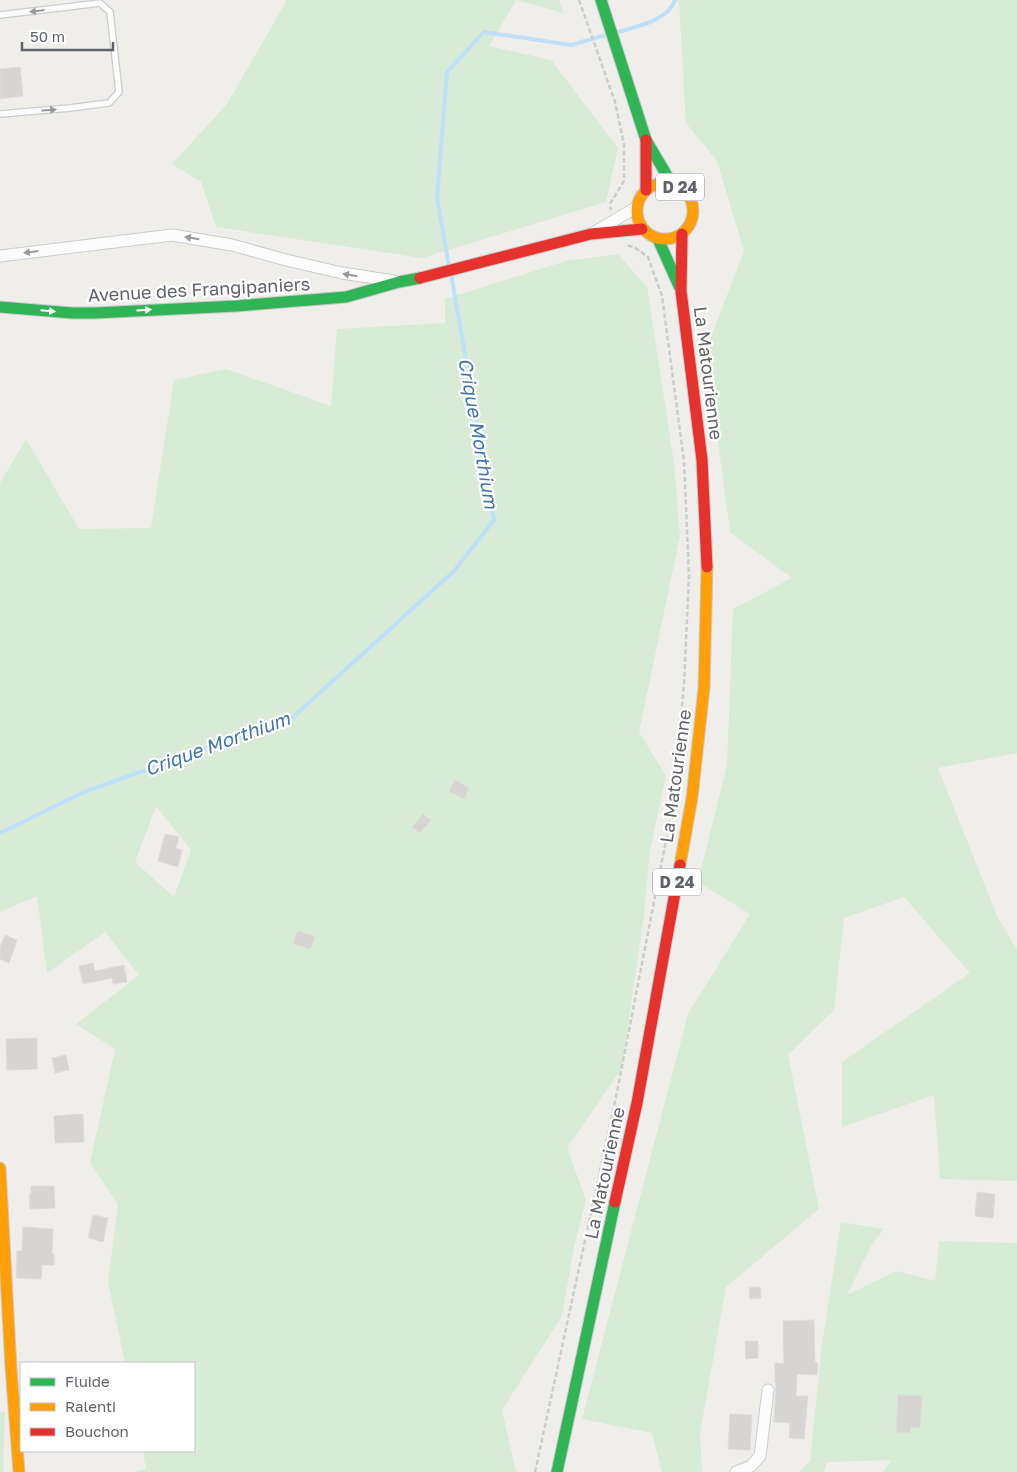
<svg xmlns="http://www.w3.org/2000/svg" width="1017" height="1472" font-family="'Golos Text',sans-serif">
	<rect width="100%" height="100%" fill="#efeeea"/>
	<g fill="#d8ebd6" fill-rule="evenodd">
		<path d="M287,0h272l5,13 -48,-13 -27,46 62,14 67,88 -12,54 -184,56 -206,-31 -15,-45 -29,-18 55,-60z"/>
		<path d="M672,0h345v753l-79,15 59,148 20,34v231l-77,-2 -6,-84 -92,32v-65l128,-89 -66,-76 -60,21 -10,92 -46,45 31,154 -93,78 -26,146 2,39h-40l-10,-39 -70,-14 106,-405 62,-100 -52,-32 29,-117 6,-156 59,-31 -62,-46 -24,-182 38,-99 -27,-90 -31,-38 -7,-120z"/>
		<path d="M618,254l29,33 27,176 6,73 -41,196 27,44 -16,74 -6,65 -22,153 -55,80 19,52 -13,52 -11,64 -60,94 14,62h-383l13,-3 -3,-18h51v-88h-69l-17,-81 10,-78 -28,-41 25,-114 -39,-25 63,-49 -34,-43 -58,41 -10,-77 -37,16v-429l26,-44 53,90 72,-1 23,-148 52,-11 105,37 6,-77 108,-6v-24l121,-38zM156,806l35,44 -17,47 -39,-35z"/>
		<path d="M841,1222l43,7 -13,17 -24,49 49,-24 39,10 4,-40 78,2v229h-134l8,-12 -64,2 -3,10h-25l11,-11 12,-117z"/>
		<path d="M0,1412h5l-2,60h-3z"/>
	</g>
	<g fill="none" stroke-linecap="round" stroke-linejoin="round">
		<g stroke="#bfe0f9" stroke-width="4">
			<path d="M615,33c19,-6 54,-12 60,-33"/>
			<path d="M449,267l-12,-70 10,-125 37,-40 87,13 35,-10"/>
			<path d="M0,833l84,-41 208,-74 162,-147 40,-51 -43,-246"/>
		</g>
	</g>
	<g fill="#d6d5d3" stroke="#deddd9">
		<path d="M20,67l3,29 -23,3v-30z"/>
		<path d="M455,780l14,8 -5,11 -15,-8z"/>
		<path d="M423,814l8,6 -11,13 -8,-6z"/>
		<path d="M165,834l14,3 -3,11 6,2 -4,17 -20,-6z"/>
		<path d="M298,931l17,6 -5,12 -17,-6z"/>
		<path d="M5,935l12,5 -8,23 -9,-4v-12z"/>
		<path d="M93,963l2,8 29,-6 3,17 -14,2 -1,-6 -29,6 -4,-18z"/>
		<path d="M37,1038v31l-30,1 -1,-31z"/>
		<path d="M66,1055l3,15 -14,3 -3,-15z"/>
		<path d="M83,1114l1,28 -29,1 -1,-27z"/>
		<path d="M31,1186h23l1,22 -25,1 -1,-15h2z"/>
		<path d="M977,1192l18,2 -2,24 -18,-2z"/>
		<path d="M93,1215l15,3 -5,24 -15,-4z"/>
		<path d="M23,1227l30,2 -1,25h2v11h-12l-1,14 -25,-1 1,-27h5z"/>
		<path d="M760,1287l1,11 -11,1 -1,-11z"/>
		<path d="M814,1320l1,42 3,1 -1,12 -20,-1 -1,22h12l-4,43 -15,-1 1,-15 -16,-1 2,-40h-1v-19l9,1 -1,-43z"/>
		<path d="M745,1341h13v17l-12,1z"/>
		<path d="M898,1395l24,1 -2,32 -9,-1 -1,6 -14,-1z"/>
		<path d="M730,1414l22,1 -2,35 -22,-1z"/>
	</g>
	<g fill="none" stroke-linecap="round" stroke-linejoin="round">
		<g stroke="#cbcccc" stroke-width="8">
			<path id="lane" d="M0,15l100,-12 10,9 9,80 -10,11 -39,5 -70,6"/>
		</g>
		<g stroke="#cbcccc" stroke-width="13">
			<g id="street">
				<path d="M593,233l44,-26"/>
				<path d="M0,256l172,-21 60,10 54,15 56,13 52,8"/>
				<path d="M736,1472l15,-6 9,-10 8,-66"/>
			</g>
		</g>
		<g stroke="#cacacb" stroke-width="13">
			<g id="fast">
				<path d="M601,0l45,140 26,44"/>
				<path d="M658,239l21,47"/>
				<path d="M0,307l72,6h23l141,-7 110,-9 53,-15 21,-4"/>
				<path d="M557,1472l58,-270"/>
			</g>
		</g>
		<g stroke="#cacacb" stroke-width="13">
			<g id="slow">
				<circle cx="665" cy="211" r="28"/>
				<path d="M680,865l12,-67 12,-110 3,-121"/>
				<path d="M0,1168l11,200 8,104"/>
			</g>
		</g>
		<g stroke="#cacacb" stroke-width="13">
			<g id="jam">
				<path d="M646,140v50"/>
				<path d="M682,234l-1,57 21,169 5,107"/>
				<path d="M420,278l171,-44 51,-5"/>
				<path d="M615,1202l22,-99 43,-238"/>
			</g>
		</g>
		<g stroke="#cacfcc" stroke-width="2.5" stroke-dasharray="5 2.5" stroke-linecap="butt">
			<path d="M579,0l36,102 9,42v37l-14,23 1,6"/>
			<path d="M535,1472l81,-375 59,-303 9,-110 5,-108 -5,-115 -22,-165 -14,-39 -14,-10 -9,-2"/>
		</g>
		<use href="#lane" stroke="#fdfcfc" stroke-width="5.5"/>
		<use href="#street" stroke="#fdfcfc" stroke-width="11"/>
		<use href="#fast" stroke="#30b455" stroke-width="11"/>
		<use href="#slow" stroke="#ff9f0a" stroke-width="11"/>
		<use href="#jam" stroke="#e5322d" stroke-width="11"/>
	</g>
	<defs><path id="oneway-solid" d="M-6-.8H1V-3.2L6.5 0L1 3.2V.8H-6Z" transform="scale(1.25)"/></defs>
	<g fill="#96999c">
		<use href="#oneway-solid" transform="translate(37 11) rotate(173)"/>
		<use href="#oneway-solid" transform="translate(49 110) rotate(-4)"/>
		<use href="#oneway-solid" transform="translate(192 238) rotate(-171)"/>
		<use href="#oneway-solid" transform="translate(31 252) rotate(173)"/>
		<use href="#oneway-solid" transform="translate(350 275) rotate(-171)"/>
	</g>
	<g fill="#fff">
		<use href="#oneway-solid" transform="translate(144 310) rotate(-3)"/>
		<use href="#oneway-solid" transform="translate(48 311) rotate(5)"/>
	</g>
	<g text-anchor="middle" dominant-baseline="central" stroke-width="4.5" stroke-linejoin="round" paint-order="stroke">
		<g fill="#fff" stroke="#8f9295" stroke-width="1">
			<rect x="656" y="173.5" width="48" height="27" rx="4"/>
			<rect x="653" y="868.5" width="48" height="27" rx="4"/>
		</g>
		<g font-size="16" font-weight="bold" fill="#5f6368">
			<text x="680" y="187">D 24</text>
			<text x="677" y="882">D 24</text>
		</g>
		<g font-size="18" fill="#5f6368" stroke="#fff">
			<text transform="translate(199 289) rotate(-3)">Avenue des Frangipaniers</text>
			<text transform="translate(709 373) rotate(83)">La Matourienne</text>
			<text transform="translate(675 776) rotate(-82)">La Matourienne</text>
			<text transform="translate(604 1173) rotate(-78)">La Matourienne</text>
		</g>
		<g font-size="19" font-style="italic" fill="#4174aa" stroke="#fff">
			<text transform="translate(479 433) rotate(80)">Crique Morthium</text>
			<text transform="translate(217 743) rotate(-20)">Crique Morthium</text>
		</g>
	</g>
	<rect x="20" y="1362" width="175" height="90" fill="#ffffff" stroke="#bfc1c3"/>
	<rect x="30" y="1378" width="25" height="8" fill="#30b455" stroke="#bfc1c3"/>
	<text x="65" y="1387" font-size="15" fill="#5f6368">Fluide</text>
	<rect x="30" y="1403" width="25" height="8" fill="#ff9f0a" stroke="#bfc1c3"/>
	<text x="65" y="1412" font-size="15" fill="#5f6368">Ralenti</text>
	<rect x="30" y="1428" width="25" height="8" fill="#e5322d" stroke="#bfc1c3"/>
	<text x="65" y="1437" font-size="15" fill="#5f6368">Bouchon</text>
	<path d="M22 42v8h91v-8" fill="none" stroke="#5f6368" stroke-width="2.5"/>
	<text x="30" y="42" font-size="15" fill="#5f6368" stroke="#ffffff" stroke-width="4" paint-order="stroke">50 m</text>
</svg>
